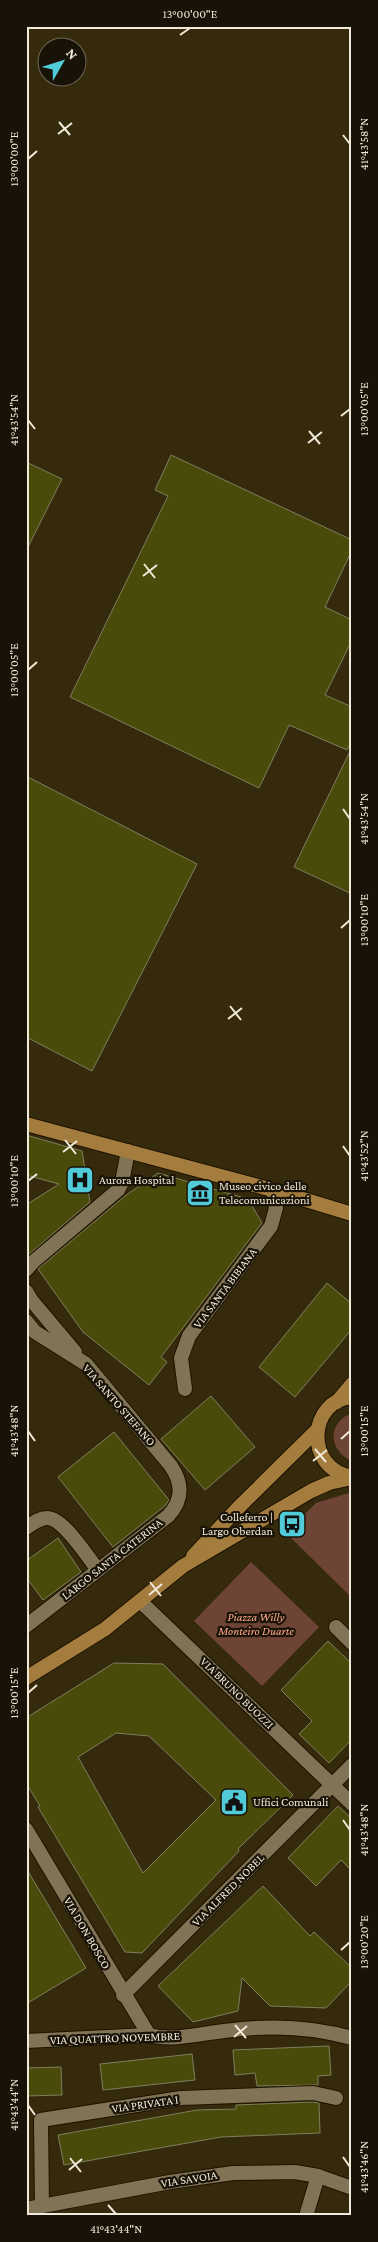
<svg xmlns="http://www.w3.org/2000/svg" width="378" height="2242" font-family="'Crimson Pro',serif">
	<rect width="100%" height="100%" fill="#362a0c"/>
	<g fill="#6e4436">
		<path d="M352,1413v48c-24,-10 -25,-39 0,-48z"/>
		<path d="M352,1492v106l-66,-65 30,-30z"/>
		<path d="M251,1562l68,65 -57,59 -68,-65z"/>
	</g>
	<g fill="#4a4b0b" stroke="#7d7f5e" fill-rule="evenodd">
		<path d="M171,455l181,85v10l-27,57 27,13v20l-27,55 27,12v33l-5,10 -58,-25 -30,63 -189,-91 98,-201 -13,-6z"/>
		<path d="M26,462l36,17 -36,72z"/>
		<path d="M352,747v147l-58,-27z"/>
		<path d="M26,776l171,88 -105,207 -66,-34z"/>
		<path d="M26,1135l56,16 8,51 -62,53 -2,-3v-47l33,-21 -33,-9z"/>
		<path d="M158,1173l90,26 14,24 -101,134 6,5 -18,23 -66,-53 -45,-63 87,-73z"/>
		<path d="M327,1283l25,21v25l-57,68 -36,-30z"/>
		<path d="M211,1396l44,51 -50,43 -44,-51z"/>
		<path d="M114,1432l55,68 -3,5 -53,42 -55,-70z"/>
		<path d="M58,1538l23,34 -38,28 -17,-23v-16z"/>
		<path d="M328,1641l24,23v75l-23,24 -30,-29 13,-13 -31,-31z"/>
		<path d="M114,1663l49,1 130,131 -55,54 1,2 -97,102 -17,-1 -87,-145 2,-1 -14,-23v-65zM116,1733l33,3 67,64 -73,73 -65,-116z"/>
		<path d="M338,1806l14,13v52l-11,-11 -25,26 -28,-28z"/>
		<path d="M26,1868l60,100 -60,36z"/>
		<path d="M263,1886l47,50 4,-4 38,36v13l-26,27 -56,-2 -28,-28 -4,33 -45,11 -35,-36z"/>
		<path d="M329,2046l2,29 -13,1v9l-61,1 -2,-13 -20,2 -2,-25z"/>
		<path d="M192,2054l3,26 -92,10 -3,-26z"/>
		<path d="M61,2067l1,28 -36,1v-28z"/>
		<path d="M312,2102l7,1 1,30 -99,4 -157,28 -6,-30 139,-25 39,-1v-4z"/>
	</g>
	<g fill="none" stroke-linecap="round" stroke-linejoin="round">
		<g stroke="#1d1200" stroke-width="16">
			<path id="pedestrian" d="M42,2206l-1,-86 140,-22 132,-5 23,5"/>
		</g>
		<g stroke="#1d1200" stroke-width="16">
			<g id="minor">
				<path d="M26,1270l7,-8 85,-72 4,-8 6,-31"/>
				<path d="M26,1291l6,10 43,51"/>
				<path d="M26,1321l9,11 51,32 85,102c12,18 12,34 -3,50l-142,110"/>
				<path d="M185,1389l-4,-31 8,-22 82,-110 5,-18 -3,-18"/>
				<path d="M26,1528c6,-4 13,-10 21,-10 17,0 41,40 51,52"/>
				<path d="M141,1602l211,202"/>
				<path d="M336,1627l16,16"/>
				<path d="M26,1829l123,206"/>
				<path d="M123,1995l229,-230"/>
				<path d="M26,2041l123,-6c26,7 57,-3 84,-5 40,-5 80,-3 119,8"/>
				<path d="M26,2209l144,-27 63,-9 62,-1 23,4 34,12"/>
				<path d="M306,2216l12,-40"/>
			</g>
		</g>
		<g stroke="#1d1200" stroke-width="16">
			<g id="secondary">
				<path d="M26,1124l247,66 79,24"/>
				<path d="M352,1397c-43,3 -49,71 0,80"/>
				<path d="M337,1402l15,-18"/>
				<path d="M193,1556l46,-49 78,-77"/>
				<path d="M26,1678l79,-49 78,-63 128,-75 18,-8 23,-5"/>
			</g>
		</g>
		<use href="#pedestrian" stroke="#817355" stroke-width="14"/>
		<use href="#minor" stroke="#817355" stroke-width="14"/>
		<use href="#secondary" stroke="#a47c3d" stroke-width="14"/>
	</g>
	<path fill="none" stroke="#f0e8d8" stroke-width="2" d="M180,35l10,-7M59,122l11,13M58,134l14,-11M343,135l7,9M28,159l9,-8M341,416l9,-7M28,420l7,9M309,431l11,13M308,443l14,-11M144,564l11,14M143,576l14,-11M28,670l9,-8M343,809l7,10M341,928l9,-8M230,1006l11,14M228,1019l14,-11M65,1140l11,14M343,1146l7,10M63,1152l14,-11M28,1181l9,-7M28,1431l7,10M341,1439l9,-8M315,1449l11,13M313,1461l14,-11M150,1582l11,14M149,1595l13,-11M28,1693l9,-8M343,1820l7,10M341,1950l9,-8M235,2025l11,13M234,2037l13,-11M28,2105l7,10M343,2157l7,10M70,2158l11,14M69,2170l13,-11M108,2205l8,9"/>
	<defs>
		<g id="hospital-square" transform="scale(1.4375)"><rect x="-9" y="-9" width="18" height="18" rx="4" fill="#52cbd9" stroke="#191307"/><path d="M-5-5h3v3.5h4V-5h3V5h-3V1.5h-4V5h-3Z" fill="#111"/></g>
		<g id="museum-square" transform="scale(1.4375)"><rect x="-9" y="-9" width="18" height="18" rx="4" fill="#52cbd9" stroke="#191307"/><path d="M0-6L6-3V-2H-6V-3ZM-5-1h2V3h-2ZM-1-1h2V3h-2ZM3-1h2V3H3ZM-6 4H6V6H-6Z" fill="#111"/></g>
		<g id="bus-square" transform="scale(1.4375)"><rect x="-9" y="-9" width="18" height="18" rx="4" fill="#52cbd9" stroke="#191307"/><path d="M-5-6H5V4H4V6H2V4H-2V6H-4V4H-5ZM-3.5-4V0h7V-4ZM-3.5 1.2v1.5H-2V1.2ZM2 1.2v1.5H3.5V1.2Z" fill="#111"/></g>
		<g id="civic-square" transform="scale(1.4375)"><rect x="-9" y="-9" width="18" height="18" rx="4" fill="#52cbd9" stroke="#191307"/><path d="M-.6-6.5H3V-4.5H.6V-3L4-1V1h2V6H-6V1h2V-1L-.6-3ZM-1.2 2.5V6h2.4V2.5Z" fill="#111"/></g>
	</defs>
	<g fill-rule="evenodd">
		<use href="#hospital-square" x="80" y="1180"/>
		<use href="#museum-square" x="200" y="1193"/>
		<use href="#bus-square" x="292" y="1524"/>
		<use href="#civic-square" x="234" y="1802"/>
	</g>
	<g text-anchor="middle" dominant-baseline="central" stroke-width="4.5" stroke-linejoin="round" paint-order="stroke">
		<g font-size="12" fill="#f0e8d8" stroke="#191307" text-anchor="start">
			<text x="99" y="1180">Aurora Hospital</text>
			<text x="219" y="1186">Museo civico delle<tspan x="219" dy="14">Telecomunicazioni</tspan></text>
			<text x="273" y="1517" text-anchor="end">Colleferro |<tspan x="273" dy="14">Largo Oberdan</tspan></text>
			<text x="253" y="1802">Uffici Comunali</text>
		</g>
		<g font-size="12" fill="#f0e8d8" stroke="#191307">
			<text transform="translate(225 1288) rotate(-53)">VIA SANTA BIBIANA</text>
			<text transform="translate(119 1405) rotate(49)">VIA SANTO STEFANO</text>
			<text transform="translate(112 1559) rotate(-38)">LARGO SANTA CATERINA</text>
			<text transform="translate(237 1693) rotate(44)">VIA BRUNO BUOZZI</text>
			<text transform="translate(228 1890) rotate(-45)">VIA ALFRED NOBEL</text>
			<text transform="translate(87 1933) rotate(60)">VIA DON BOSCO</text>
			<text transform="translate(115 2038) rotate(-2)">VIA QUATTRO NOVEMBRE</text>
			<text transform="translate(145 2104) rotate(-8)">VIA PRIVATA I</text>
			<text transform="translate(189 2179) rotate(-9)">VIA SAVOIA</text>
		</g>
		<g font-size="12" font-style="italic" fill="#ffa88a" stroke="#191307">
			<text x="256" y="1617">Piazza Willy<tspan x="256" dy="14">Monteiro Duarte</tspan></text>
		</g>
	</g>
	<rect width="378" height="2242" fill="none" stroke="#191307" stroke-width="55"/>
	<g transform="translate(62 62) rotate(51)"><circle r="24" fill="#191307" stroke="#6f685b"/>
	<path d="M0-4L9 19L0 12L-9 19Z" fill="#52cbd9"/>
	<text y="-8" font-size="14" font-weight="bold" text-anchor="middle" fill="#f0e8d8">N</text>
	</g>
	<rect x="28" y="28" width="322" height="2186" fill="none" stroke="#f0e8d8" stroke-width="2"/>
	<g font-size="12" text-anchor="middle" fill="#f0e8d8">
		<text x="190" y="18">13°00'00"E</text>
		<text transform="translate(364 144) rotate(-90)" y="4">41°43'58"N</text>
		<text transform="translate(14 159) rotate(-90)" y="4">13°00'00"E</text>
		<text transform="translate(364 409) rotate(-90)" y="4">13°00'05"E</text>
		<text transform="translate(14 420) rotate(-90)" y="4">41°43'54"N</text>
		<text transform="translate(14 670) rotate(-90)" y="4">13°00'05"E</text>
		<text transform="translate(364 819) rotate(-90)" y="4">41°43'54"N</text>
		<text transform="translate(364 920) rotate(-90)" y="4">13°00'10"E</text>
		<text transform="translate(364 1156) rotate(-90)" y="4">41°43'52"N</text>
		<text transform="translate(14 1181) rotate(-90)" y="4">13°00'10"E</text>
		<text transform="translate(364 1431) rotate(-90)" y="4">13°00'15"E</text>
		<text transform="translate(14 1431) rotate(-90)" y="4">41°43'48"N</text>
		<text transform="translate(14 1693) rotate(-90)" y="4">13°00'15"E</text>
		<text transform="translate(364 1830) rotate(-90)" y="4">41°43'48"N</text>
		<text transform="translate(364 1942) rotate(-90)" y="4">13°00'20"E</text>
		<text transform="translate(14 2105) rotate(-90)" y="4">41°43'44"N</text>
		<text transform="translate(364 2167) rotate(-90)" y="4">41°43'46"N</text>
		<text x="116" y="2233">41°43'44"N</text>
	</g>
</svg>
